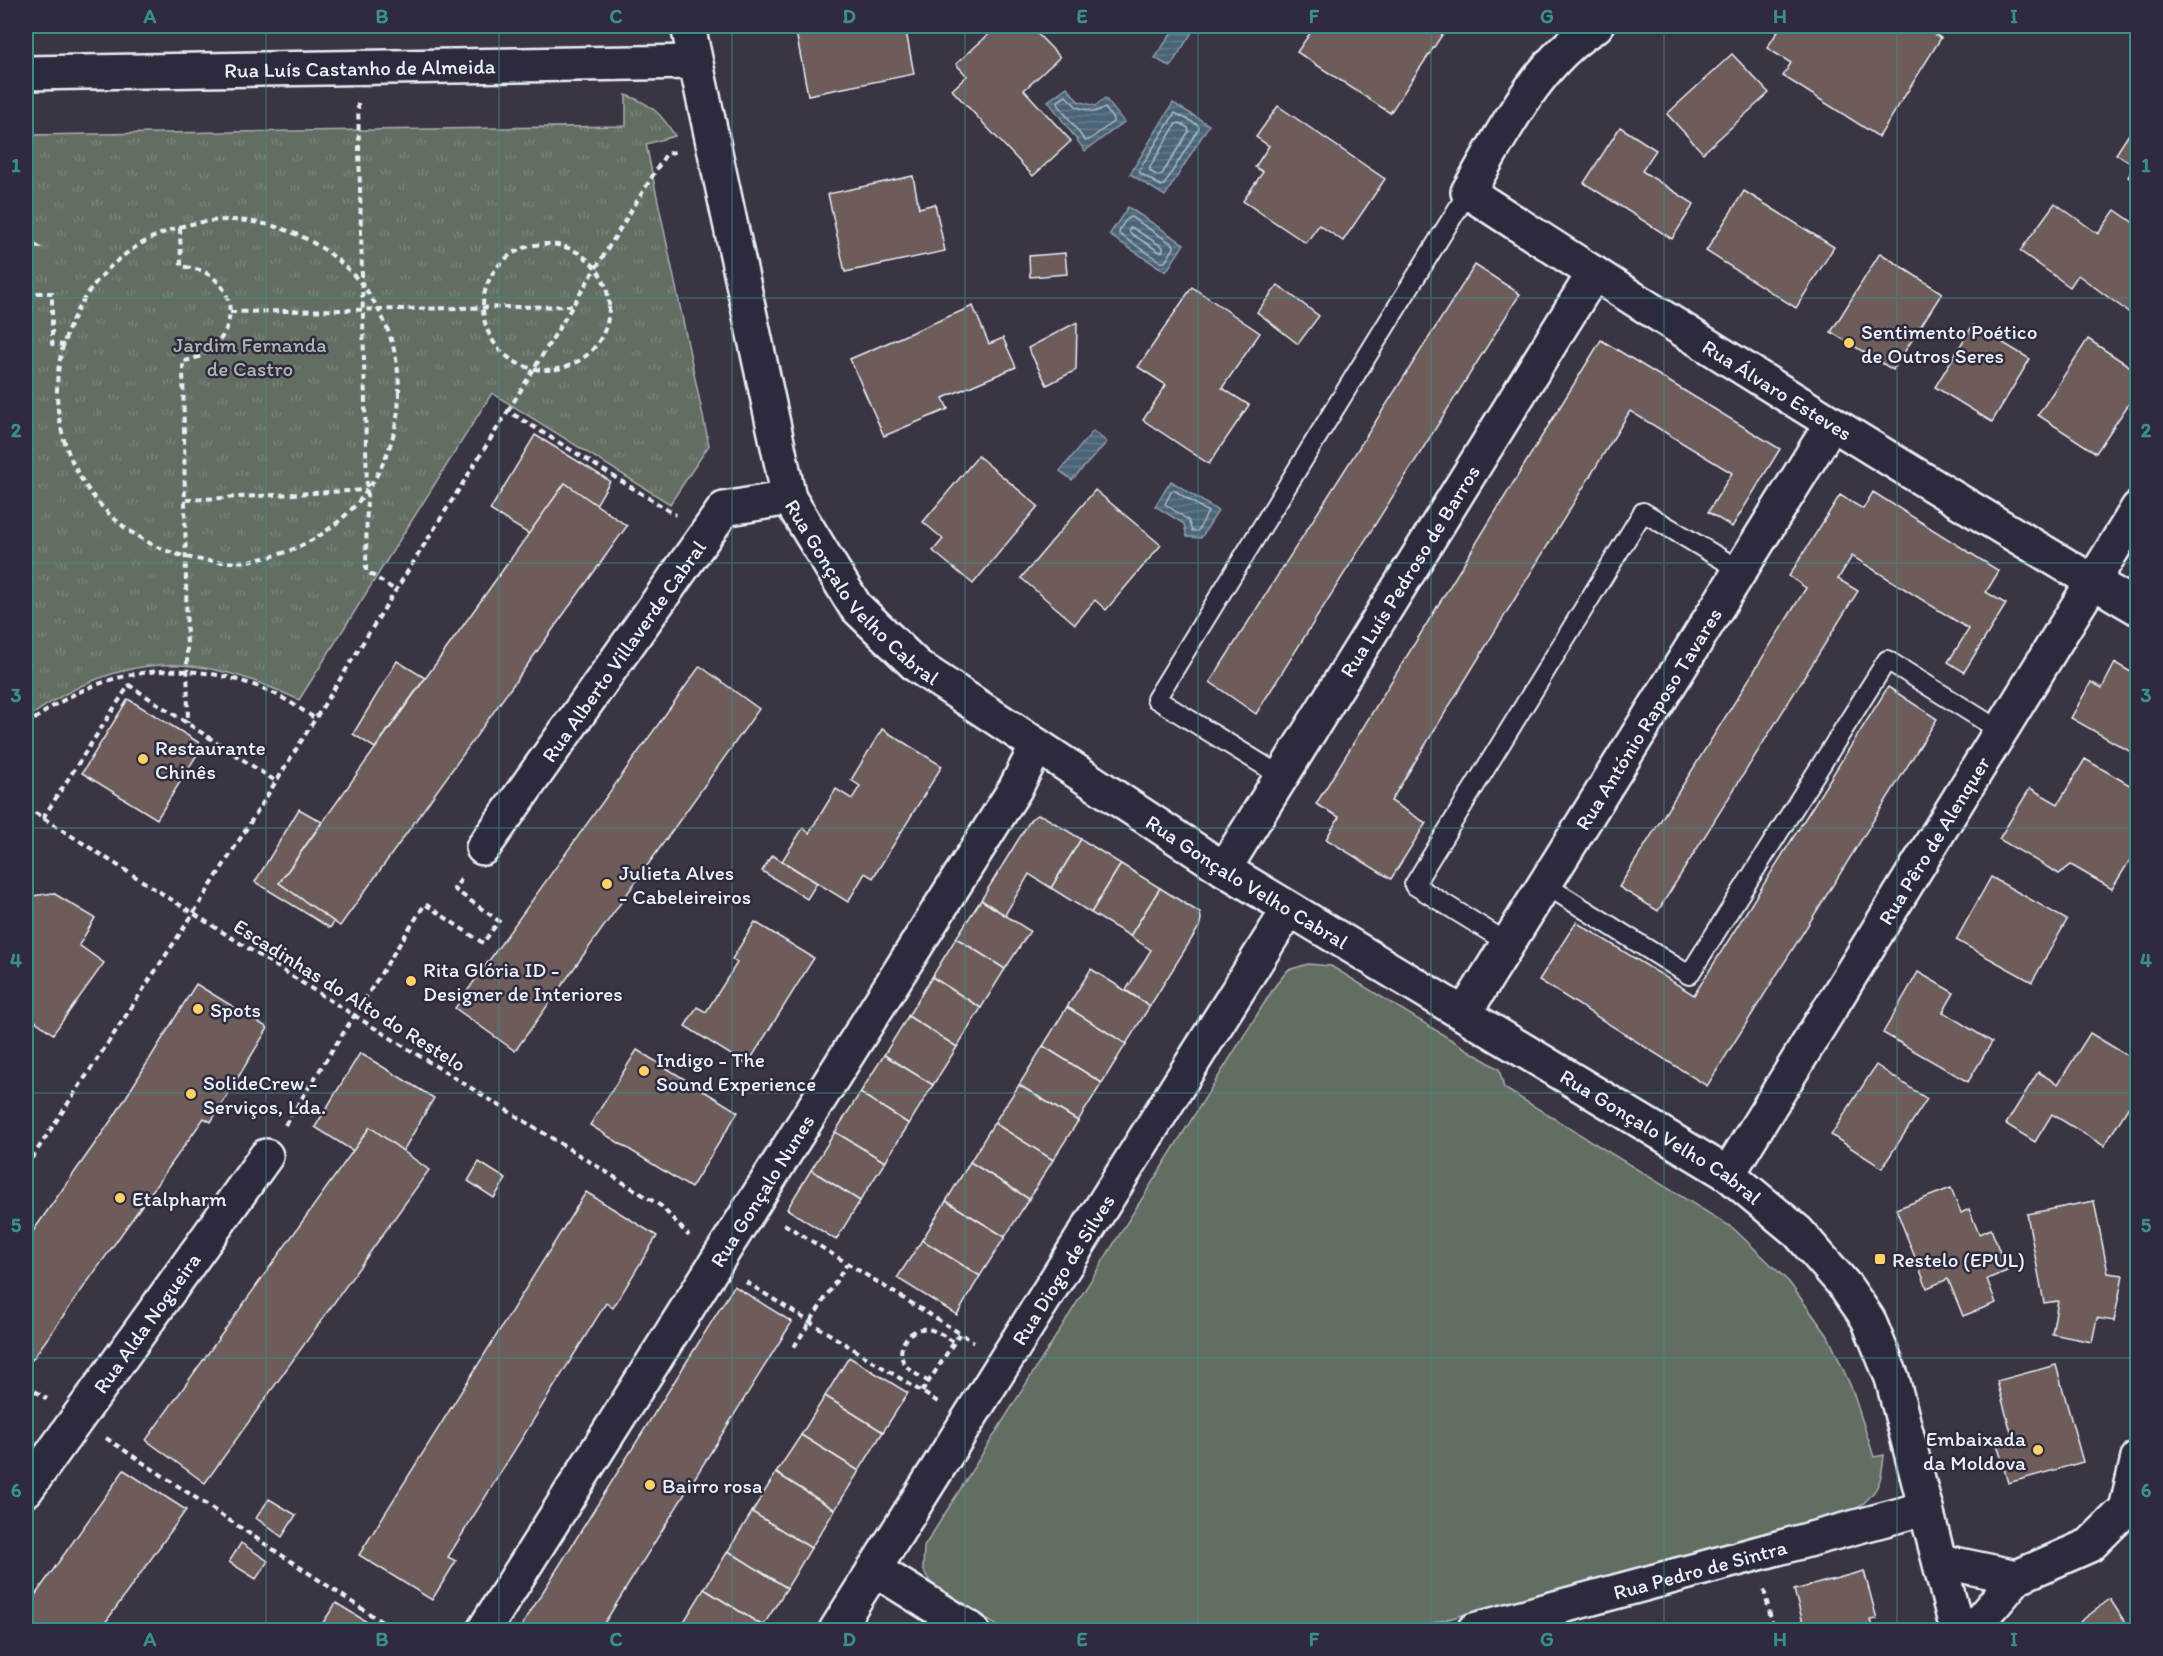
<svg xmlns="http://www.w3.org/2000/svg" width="2163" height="1656" font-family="Itim,sans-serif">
	<defs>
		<pattern id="park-tufts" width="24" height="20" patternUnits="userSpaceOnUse" patternTransform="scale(1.5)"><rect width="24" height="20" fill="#646e62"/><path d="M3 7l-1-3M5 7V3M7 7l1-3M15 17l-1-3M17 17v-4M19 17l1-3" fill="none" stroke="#7a8379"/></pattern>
		<pattern id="water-rules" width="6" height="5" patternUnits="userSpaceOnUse" patternTransform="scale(1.5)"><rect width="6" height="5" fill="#4c6477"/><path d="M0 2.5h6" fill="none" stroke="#667b8b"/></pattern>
	</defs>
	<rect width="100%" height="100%" fill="#3b3443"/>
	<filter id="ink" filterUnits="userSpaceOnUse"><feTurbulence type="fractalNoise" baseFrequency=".0167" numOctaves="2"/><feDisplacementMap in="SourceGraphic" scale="12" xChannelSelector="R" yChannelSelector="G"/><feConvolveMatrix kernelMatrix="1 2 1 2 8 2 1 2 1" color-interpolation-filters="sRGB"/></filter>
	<g filter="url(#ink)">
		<path fill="#646e62" stroke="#a6b0ad" stroke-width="1.5" d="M1308,964l23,2 168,103 5,19 229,140 56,54 39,54 24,53 22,68 10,-2c-2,27 -6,37 -27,54l-450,121h-403l-72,-44 -9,-17 1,-22 351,-561 13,-16z"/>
		<path fill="url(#park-tufts)" stroke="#a6b0ad" stroke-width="1.5" d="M626,95c25,9 35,18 49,41l-29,8 63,301 -39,59 -178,-111 -193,307c-101,-49 -177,-50 -270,17l-3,-172v-410l600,-9z"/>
		<g fill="url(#water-rules)" stroke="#8a9cab" stroke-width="1.5">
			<path d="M1176,26h20l-26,41 -15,-9z"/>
			<path d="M1067,87l11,14 17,5 10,-8 19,24 -39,29 -37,-50z"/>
			<path d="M1173,103l36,22 -44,71 -35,-22z"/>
			<path d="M1128,207l56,37 -18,28 -57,-37z"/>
			<path d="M1093,431l14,11 -35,38 -12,-9z"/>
			<path d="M1171,481l47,30 -17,27 -14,-1 -3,-13 -29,-18z"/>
		</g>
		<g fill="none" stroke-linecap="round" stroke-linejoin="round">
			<g stroke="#aab9c4" stroke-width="1.5">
				<path d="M1066,96l11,11 17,5 11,-4 8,11v3l-24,18 -4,1 -27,-37v-3z"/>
				<path d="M1175,113l23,12 1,3 -35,57 -3,1 -21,-13 -1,-3z"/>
				<path d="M1180,123l8,5 1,3 -27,43 -4,2 -8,-5v-4l26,-43z"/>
				<path d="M1131,217l43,28v3l-9,14h-4l-42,-28c0,-5 7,-16 12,-17z"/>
				<path d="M1131,227l32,20v4l-3,1 -30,-19 -1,-3z"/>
				<path d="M1174,490l34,22 -10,19h-6l-4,-11 -23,-16 6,-12z"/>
			</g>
		</g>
		<g fill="#6d5b5a" stroke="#e8f1f8" stroke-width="1.5">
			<path d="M802,26h103l9,48 -106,21 -13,-68z"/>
			<path d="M998,26h32l30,31 -36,33 47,51 -38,35 -81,-86 15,-14 -11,-12z"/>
			<path d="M1315,26h133l-58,87 -93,-61z"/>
			<path d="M1781,26h140l20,12 -62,99 -96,-61 8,-13 -24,-15z"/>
			<path d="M1732,54l37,39 -66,60 -36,-39z"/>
			<path d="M1278,106l107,73 -42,62 -24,-16 -13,18 -63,-42 20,-29 -8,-5 14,-21 -13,-9z"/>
			<path d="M2138,120v63l-10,-6 7,-11 -19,-12z"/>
			<path d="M1620,127l36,23 -14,21 52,33 -22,35 -88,-56z"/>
			<path d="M913,176l6,32 16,-4 10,47 -100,21 -17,-78z"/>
			<path d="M1744,191l90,56 -38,61 -90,-57z"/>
			<path d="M2055,203l43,31 17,-24 23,16v31l-5,7 5,4v44l-4,4 -56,-41 -8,12 -50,-36z"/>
			<path d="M26,238l14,9h-14z"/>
			<path d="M1065,253l2,21 -37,3 -1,-21z"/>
			<path d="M1880,253l62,40 -49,77 -62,-38z"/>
			<path d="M1475,265l45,29 -264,420 -46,-32z"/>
			<path d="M1278,285l41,31 -21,28 -41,-32z"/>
			<path d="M1192,287l68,46 -38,55 27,17 -40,59 -66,-44 23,-35 -28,-18z"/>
			<path d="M973,306l16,38 14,-6 13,29 -73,31 5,11 -64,27 -34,-77z"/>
			<path d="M1077,322l-1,48 -29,15 -19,-37z"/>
			<path d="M1973,325l57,34 -38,63 -57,-35z"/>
			<path d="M2088,339l50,33v18l-42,63 -58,-38z"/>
			<path d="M1601,340l179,109 -48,78 -24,-15 24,-39 -102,-62 -239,390 35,22 -35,56 -65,-40 13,-22 -23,-13z"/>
			<path d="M535,435l75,46 -14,24 -31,-22 -36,51 -39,-24z"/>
			<path d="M978,456l60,50 -65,78 -40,-33 10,-12 -20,-17z"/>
			<path d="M565,483l62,43 -287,400 -61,-43z"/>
			<path d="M1095,490l66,55 -55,65 -11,-10 -20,24 -54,-46z"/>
			<path d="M1873,492l126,79 -13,21 20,12 -42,68 -16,-10 21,-33 -117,-73 -14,23 20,12 -200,320 -39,-24 187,-299 -17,-12 51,-81 23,14z"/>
			<path d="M397,661l28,17 -50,70 -22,-14z"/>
			<path d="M2115,663l23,13v80l-67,-38 20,-36 11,6z"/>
			<path d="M700,666l59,43 -244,342 -60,-43z"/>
			<path d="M1888,687l49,32 -230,367 -168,-106 37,-58 118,73z"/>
			<path d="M128,699l75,46 -46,74 -75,-46z"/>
			<path d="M882,729l60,37 -69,112 -8,-5 -17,29 -66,-41 21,-33 6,5 27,-44 16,10 8,-13 -9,-6z"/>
			<path d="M2085,759l53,31v57l-26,42 -41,-24 -12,9 -60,-35 31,-51 28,16z"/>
			<path d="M299,809l23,13 -43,61 55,39 -4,6 -75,-46z"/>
			<path d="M1037,815l6,1 38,23 -30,49 -22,-14 -24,41 -24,-15 50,-81z"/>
			<path d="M1081,839l40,25 -30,49 -40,-25z"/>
			<path d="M772,855l45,28 -10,16 -45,-28z"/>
			<path d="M1121,864l39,24 -30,48 -39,-23z"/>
			<path d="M1991,877l76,43 -35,62 -76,-42z"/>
			<path d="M1160,888l40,25 1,6 -2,8 -49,79 -24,-16 25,-40 -21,-14z"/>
			<path d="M53,893l42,25 -16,27 25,18 -51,71 -27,-20v-117z"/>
			<path d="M981,900l49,31 -25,38 -49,-31z"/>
			<path d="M755,922l59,36 -67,107 -62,-39 12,-19 9,5 31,-49 -5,-4z"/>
			<path d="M956,938l49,31 -24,39 -49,-31z"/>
			<path d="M1091,969l59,37 -24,38 -59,-37z"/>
			<path d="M1918,972l36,21 -11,19 49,30 -24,40 -85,-49z"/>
			<path d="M932,977l49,31 -24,39 -49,-31z"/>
			<path d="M196,984l72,44 -57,94 -7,-4 -172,242 -6,-5v-114l89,-126z"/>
			<path d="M1067,1007l59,37 -24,39 -59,-37z"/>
			<path d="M908,1016l49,31 -24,38 -49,-30z"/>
			<path d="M2090,1033l48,29v30l-34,54 -52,-32 -17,28 -29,-18 32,-52 20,12z"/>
			<path d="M1043,1046l59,37 -24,38 -59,-36z"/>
			<path d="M637,1050l101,62 -47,76 -101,-63z"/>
			<path d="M360,1053l74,45 -31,53 -33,-24 -17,24 -38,-24z"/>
			<path d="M884,1055l49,30 -24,39 -49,-31z"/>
			<path d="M1876,1065l51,34 -45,69 -51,-33z"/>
			<path d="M1019,1085l59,36 -25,39 -59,-37z"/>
			<path d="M860,1093l49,31 -24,38 -50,-30z"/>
			<path d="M994,1123l59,37 -24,39 -59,-37z"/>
			<path d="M370,1127l59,43 -224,313 -59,-43z"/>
			<path d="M835,1132l50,30 -25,39 -49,-31z"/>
			<path d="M479,1162l27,17 -12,19 -26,-17z"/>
			<path d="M970,1162l59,37 -24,38 -59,-36z"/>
			<path d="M811,1170l49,31 -24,39 -49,-31z"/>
			<path d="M1951,1188l10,25 8,-4 10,25 12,-5 16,42 -20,8 9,24 -33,13 -15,-37 -21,9 -31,-79z"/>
			<path d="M586,1192l71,44 -44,72 -7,-5 -158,254 8,4 -24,39 -73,-45z"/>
			<path d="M946,1201l59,36 -25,39 -58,-36z"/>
			<path d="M2094,1201l14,72 15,2 -9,46 -17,-3 -5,24 -40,-8 6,-33 -14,2 -17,-89z"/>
			<path d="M922,1240l58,36 -23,39 -60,-37z"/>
			<path d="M734,1286l58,36 -192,308h-81z"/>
			<path d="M849,1357l59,36 -25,39 -58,-36z"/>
			<path d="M2056,1365l27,97 -75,21 -12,-43 16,-4 -15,-55z"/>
			<path d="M825,1396l58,36 -24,39 -58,-36z"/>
			<path d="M801,1435l58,36 -24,39 -59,-37z"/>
			<path d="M124,1470l62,40 -86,120h-74v-22z"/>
			<path d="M776,1473l59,37 -24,38 -59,-36z"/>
			<path d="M269,1499l27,16 -14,22 -26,-19z"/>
			<path d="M752,1512l59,36 -24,40 -59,-37z"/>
			<path d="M241,1543l27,18 -12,18 -27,-17z"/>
			<path d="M728,1551l59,37 -24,38 -59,-37z"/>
			<path d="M1864,1571l13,48 -7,1 3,10h-68l-11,-40z"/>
			<path d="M704,1589l59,37 -3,4h-77l-3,-2z"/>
			<path d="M2110,1599l20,31h-56l7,-9z"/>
			<path d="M336,1603l44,27h-62z"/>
		</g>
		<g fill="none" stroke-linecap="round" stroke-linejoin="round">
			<g stroke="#e8f1f8" stroke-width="22">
				<g id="lane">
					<path d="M1281,776l-125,-77 312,-507"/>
					<path d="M1544,884l145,91 198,-315 112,70"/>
					<path d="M1508,943l-94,-58 229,-373 97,58"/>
				</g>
			</g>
			<g stroke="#e8f1f8" stroke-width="38">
				<g id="street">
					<path id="s1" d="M688,26l101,472 66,108 62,60 307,203 504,305 70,58 48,55 22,32 24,59 65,252"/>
					<path id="s2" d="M1596,26c-57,33 -95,110 -128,166 220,143 443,283 670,416"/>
					<path id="s3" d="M26,73l669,-11"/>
					<path id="s4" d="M483,848l241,-339 65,-11"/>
					<path id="s5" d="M1224,869l370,-596"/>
					<path id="s6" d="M1464,1014l368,-591"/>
					<path id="s7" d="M1728,1174l410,-666"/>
					<path id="s8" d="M26,1490l240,-334"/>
					<path d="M1940,1561l77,16"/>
					<path d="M874,1569l98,61"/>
					<path id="s9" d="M484,1630l531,-841 22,-43"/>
					<path id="s10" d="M836,1630l453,-721"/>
					<path id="s11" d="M1474,1630l452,-122"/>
					<path d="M1972,1630l45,-53 73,-32 36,-36 12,-51"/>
				</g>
			</g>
			<g stroke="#e8f1f8" stroke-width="4" stroke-dasharray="6 4.5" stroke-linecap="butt">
				<path d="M358,103l9,387 -1,81 29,19"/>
				<circle cx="228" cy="391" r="171"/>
				<path d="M180,228l1,38c9,2 19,3 27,8 41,26 19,82 -25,87l5,362"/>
				<circle cx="546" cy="307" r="63"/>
				<path d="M26,293h26v51l12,1"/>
				<path d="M230,312l343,-6"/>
				<path d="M508,411l158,-257 12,-3"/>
				<path d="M186,500l180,-10"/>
				<path d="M26,726c69,-57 154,-71 238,-37 18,7 35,19 52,30"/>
				<path d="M26,807l297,189 338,210 28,30"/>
				<path d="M43,818l86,-133 148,97"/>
				<path d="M285,1125l140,-221 58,39 16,-22 -45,-32 8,-11"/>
				<path d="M26,1167l167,-253 315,-503 168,104"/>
				<path d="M784,1224l190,118"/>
				<path d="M746,1282l192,120"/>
				<path d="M794,1347l53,-83"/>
				<path d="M929,1382c-9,-6 -21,-11 -26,-21 -7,-16 8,-35 25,-32 9,2 18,8 26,13"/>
				<path d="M26,1385l21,14"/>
				<path d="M922,1392l38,-59"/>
				<path d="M106,1438l288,192"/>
				<path d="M1764,1590l10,40"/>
			</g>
			<use href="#lane" stroke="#2f2a3d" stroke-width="18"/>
			<use href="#street" stroke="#2f2a3d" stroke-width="33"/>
		</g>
	</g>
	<path fill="none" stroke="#3a8f8a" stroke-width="1.5" stroke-opacity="0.55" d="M266,26v1604M499,26v1604M732,26v1604M965,26v1604M1198,26v1604M1431,26v1604M1664,26v1604M1897,26v1604M26,298h2112M26,563h2112M26,828h2112M26,1093h2112M26,1358h2112"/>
	<g fill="#ffd166" stroke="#2f2a3d" stroke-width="2">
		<circle cx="1849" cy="343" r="6"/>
		<circle cx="143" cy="759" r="6"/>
		<circle cx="607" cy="884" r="6"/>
		<circle cx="411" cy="981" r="6"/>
		<circle cx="198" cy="1009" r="6"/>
		<circle cx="644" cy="1071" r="6"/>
		<circle cx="191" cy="1094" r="6"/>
		<circle cx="120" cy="1198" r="6"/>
		<rect x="1874" y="1253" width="12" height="12" rx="3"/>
		<circle cx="2038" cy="1450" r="6"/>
		<circle cx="650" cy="1485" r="6"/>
	</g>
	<g text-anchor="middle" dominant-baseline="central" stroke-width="5" stroke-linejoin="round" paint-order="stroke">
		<g font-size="21" fill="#e8f1f8" stroke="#2f2a3d">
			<text stroke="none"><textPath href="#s3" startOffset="334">Rua Luís Castanho de Almeida</textPath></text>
			<text stroke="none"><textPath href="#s2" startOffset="579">Rua Álvaro Esteves</textPath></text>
			<text stroke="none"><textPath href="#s5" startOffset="351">Rua Luís Pedroso de Barros</textPath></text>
			<text stroke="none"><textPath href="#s1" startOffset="603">Rua Gonçalo Velho Cabral</textPath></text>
			<text stroke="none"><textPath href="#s4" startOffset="242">Rua Alberto Villaverde Cabral</textPath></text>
			<text stroke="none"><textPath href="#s6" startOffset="348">Rua António Raposo Tavares</textPath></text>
			<text stroke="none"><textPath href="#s7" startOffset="392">Rua Pêro de Alenquer</textPath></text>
			<text stroke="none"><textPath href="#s1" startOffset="1090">Rua Gonçalo Velho Cabral</textPath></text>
			<text transform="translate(350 995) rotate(32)">Escadinhas do Alto do Restelo</text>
			<text stroke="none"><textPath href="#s1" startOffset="1576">Rua Gonçalo Velho Cabral</textPath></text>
			<text stroke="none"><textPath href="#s9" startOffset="520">Rua Gonçalo Nunes</textPath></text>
			<text stroke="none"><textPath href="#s10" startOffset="426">Rua Diogo de Silves</textPath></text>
			<text stroke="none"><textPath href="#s8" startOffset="206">Rua Alda Nogueira</textPath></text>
			<text stroke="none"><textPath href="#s11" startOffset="234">Rua Pedro de Sintra</textPath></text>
		</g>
		<g font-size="21" fill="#e8f1f8" stroke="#2f2a3d" text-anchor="start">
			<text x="1861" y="331">Sentimento Poético<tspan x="1861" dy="24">de Outros Seres</tspan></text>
			<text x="155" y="747">Restaurante<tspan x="155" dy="24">Chinês</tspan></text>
			<text x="619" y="872">Julieta Alves<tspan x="619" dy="24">- Cabeleireiros</tspan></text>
			<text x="423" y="969">Rita Glória ID -<tspan x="423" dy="24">Designer de Interiores</tspan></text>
			<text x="210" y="1009">Spots</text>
			<text x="656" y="1059">Indigo - The<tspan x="656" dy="24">Sound Experience</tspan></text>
			<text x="203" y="1082">SolideCrew -<tspan x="203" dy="24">Serviços, Lda.</tspan></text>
			<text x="132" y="1198">Etalpharm</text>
			<text x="1892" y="1259">Restelo (EPUL)</text>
			<text x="2026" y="1438" text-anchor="end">Embaixada<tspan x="2026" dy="24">da Moldova</tspan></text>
			<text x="662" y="1485">Bairro rosa</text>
		</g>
		<g font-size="21" fill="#adb6b4" stroke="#2f2a3d">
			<text x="250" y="344">Jardim Fernanda<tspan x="250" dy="24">de Castro</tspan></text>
		</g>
	</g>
	<rect width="2163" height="1656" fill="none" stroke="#2f2a3d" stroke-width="66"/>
	<rect x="33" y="33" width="2097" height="1590" fill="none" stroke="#3a8f8a" stroke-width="2"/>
	<g font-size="20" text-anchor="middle" font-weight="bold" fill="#3a8f8a">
		<text x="150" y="23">A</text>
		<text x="382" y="23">B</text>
		<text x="616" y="23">C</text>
		<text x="849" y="23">D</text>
		<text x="1082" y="23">E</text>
		<text x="1314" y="23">F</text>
		<text x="1547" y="23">G</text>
		<text x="1780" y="23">H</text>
		<text x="2014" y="23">I</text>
		<text x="16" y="172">1</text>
		<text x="2146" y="172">1</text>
		<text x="16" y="437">2</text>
		<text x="2146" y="437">2</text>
		<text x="16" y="702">3</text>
		<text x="2146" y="702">3</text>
		<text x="16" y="967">4</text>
		<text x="2146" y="967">4</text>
		<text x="16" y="1232">5</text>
		<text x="2146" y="1232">5</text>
		<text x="16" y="1497">6</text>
		<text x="2146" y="1497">6</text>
		<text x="150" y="1646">A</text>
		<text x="382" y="1646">B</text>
		<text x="616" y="1646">C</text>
		<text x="849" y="1646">D</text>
		<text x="1082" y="1646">E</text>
		<text x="1314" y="1646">F</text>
		<text x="1547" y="1646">G</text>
		<text x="1780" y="1646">H</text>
		<text x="2014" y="1646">I</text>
	</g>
</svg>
